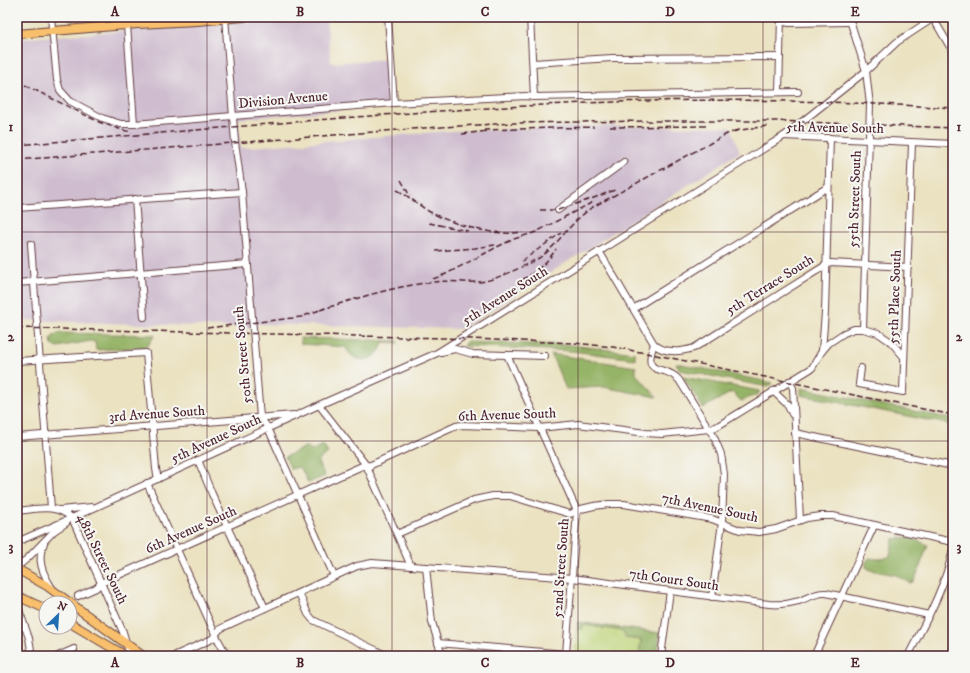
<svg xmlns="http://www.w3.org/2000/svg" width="970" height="673" font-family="'IM FELL DW Pica',serif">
	<rect width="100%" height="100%" fill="#f6f6f2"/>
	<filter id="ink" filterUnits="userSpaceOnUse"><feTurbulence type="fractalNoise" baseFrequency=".025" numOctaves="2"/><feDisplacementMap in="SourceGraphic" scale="8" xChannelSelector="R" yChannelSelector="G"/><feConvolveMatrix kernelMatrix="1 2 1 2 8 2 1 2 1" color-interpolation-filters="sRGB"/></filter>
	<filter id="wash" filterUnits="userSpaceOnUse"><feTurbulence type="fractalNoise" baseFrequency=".012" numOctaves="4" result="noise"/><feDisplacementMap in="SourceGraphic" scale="16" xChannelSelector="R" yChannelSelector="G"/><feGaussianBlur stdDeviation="0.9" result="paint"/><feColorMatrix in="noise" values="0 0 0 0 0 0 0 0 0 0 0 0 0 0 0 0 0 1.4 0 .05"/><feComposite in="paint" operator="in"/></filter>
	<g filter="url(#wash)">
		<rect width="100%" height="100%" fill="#ebe2c1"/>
		<path fill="#cfbdcf" d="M311,17h15l5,46 56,-4 4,47 -153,13 3,29 208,-17 154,-5 128,1 9,25 -278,177 -205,-5v4l-240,-8v-281z"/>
		<path fill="#bdd276" stroke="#847850" d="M584,625l39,6 3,7 15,2 -2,16h-65l3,-27h5z"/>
		<g fill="#96b467" stroke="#706a49">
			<path d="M58,333l97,2 -8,12 -51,3 -1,-8 -4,-1 -34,6 -5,-2 -1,-7z"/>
			<path d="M300,338l98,3v2l-15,-1c-3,15 -19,24 -32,13 -2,-2 -4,-6 -6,-8l-44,-3z"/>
			<path d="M466,342l104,3 65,8v6l-63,-8 -108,-5v-2z"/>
			<path d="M551,354l85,13v7l21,23 -54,-10 -37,2z"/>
			<path d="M676,363l97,20 -5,4 -88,-17z"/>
			<path d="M683,377l77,14 -2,3 -17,7 -9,-9 -29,16z"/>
			<path d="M801,388l152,31v6l-152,-30z"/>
			<path d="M323,445l5,8 -7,5 -3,5 7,13 -17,7 -6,-13 -4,-3 -7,2 -6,-12 22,-11 4,5z"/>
			<path d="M909,537l19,8 -12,32 -3,5 -4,1 -13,-8 -26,-5 -4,-3v-5l3,-4c8,1 14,2 21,-2l3,-17z"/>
			<path d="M577,622l83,11 -3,23h-18l2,-16 -15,-2 -3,-7 -39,-6 -2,4h-5z"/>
		</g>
	</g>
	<g filter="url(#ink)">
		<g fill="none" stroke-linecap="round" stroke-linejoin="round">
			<g stroke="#623c42" stroke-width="8">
				<g id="minor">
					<path d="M51,17l6,63 3,10 10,11 32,17 19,6h13l260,-21 132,-7 8,1 264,-5"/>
					<path d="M137,17l1,7"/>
					<path d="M225,17l10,125 7,50 18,225 8,11 66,148"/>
					<path d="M388,17l6,86"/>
					<path d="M530,17l4,80"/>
					<path d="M849,17l17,54 4,34 -7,224"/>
					<path d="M933,18l20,34"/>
					<path d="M780,21l9,2 61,-1"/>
					<path d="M127,25l7,99"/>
					<path d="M533,63l79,-5 168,-1"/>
					<path d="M779,92l2,-75"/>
					<path d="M784,136l169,8"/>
					<path d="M135,199l9,118"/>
					<path d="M17,208l225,-16"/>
					<path d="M558,210l66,-48"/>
					<path d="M31,244l20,264"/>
					<path d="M599,251l55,93c-13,35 11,19 25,36l35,57 7,17 3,20 -2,48 -10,75"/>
					<path d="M17,283l231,-19"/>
					<path d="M633,309l195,-122"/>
					<path d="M654,344c11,10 27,8 40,4l132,-83 4,-2 78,4"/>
					<path d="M822,351l3,-39 5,-174"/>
					<path d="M441,352l14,-3 18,5 72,2"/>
					<path d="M17,361l129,-8 10,116 2,10"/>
					<path d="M861,368l-2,16 44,8 9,-249"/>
					<path d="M789,381l4,7 7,132"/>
					<path d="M773,391l15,14 4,9"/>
					<path d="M319,405l47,60 45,101"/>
					<path d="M795,433l158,33"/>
					<path d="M17,437l277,-22"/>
					<path d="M198,460l14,34 53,114"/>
					<path d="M147,483l69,153 11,20"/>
					<path d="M60,510l32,-3"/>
					<path d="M17,511c21,-2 38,-8 55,7l51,114 7,24"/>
					<path d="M397,534l77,-34 19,-4h17l60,18 11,-5 13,-3 15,-2h15l88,15 28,11 19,2 17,-3 31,-11 14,-2h12l120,26"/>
					<path d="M17,542l55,-24 247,-113 118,-52 347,-217 82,-65 31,-29 38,-25"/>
					<path d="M44,543c-8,17 -1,31 8,45"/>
					<path d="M17,567l11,-9 26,-27 12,-8"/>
					<path d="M426,567l6,55 10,34"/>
					<path d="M299,593l9,21 5,6 75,36"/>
					<path d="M78,596l18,-8 5,-5 261,-117 9,-1 85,-39 6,-1 77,3 39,-4 68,9 16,1 47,-5 7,-2 96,-59 10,-17 7,-8 15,-10 10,-4h9l15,4 13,9 13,15"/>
					<path d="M18,607l11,31 3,18"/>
					<path d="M17,629l8,-3"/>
					<path d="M438,643l128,11 11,-143 -70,-156"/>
					<path d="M176,655l36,-16 8,-10 6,-3 131,-60 15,-3 200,15 197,26c10,1 20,0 30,-3 9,-3 17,-9 27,-8l103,22"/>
					<path d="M58,656l16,-7"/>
					<path d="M661,656l9,-65"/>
					<path d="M814,656l60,-130"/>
					<path d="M908,656c18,-35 37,-68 45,-107"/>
				</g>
			</g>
			<g stroke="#623c42" stroke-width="10">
				<g id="major">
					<path d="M17,34l121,-10 59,-3 47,-4"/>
					<path d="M17,569l30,17 96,70"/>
					<path d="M17,596l29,13"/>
					<path d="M70,623l56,33"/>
				</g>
			</g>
			<use href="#minor" stroke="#fff" stroke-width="6"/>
			<use href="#major" stroke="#f8bf6c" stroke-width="8"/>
			<g stroke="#4a1f2b" stroke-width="1.5" stroke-dasharray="6 3" stroke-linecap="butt">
				<path d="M17,81l82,41 23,8 10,2"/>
				<path d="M610,127l98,-1"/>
				<path d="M484,130l110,-3"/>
				<path d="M734,131l33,-5"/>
				<path d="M462,134l27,-3"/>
				<path d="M17,145c199,-16 398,-36 597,-43 113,-4 226,-1 339,6"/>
				<path d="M17,160l407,-32 90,-5 131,-2h132l176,7"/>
				<path d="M401,180l9,16"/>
				<path d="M397,190c12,6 21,15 33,22 24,13 66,25 92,20"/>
				<path d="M540,210h18l33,-11 24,-9"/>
				<path d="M429,223l39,8"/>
				<path d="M436,251l39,-3 20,-3"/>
				<path d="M522,261l39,-28"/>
				<path d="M433,279l13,-5 53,-28 15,-7 22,-7 57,-30"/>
				<path d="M522,280c14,-8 25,-17 34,-31"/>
				<path d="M320,310c37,-12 75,-24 114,-28 15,-2 29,1 43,0 16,0 47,-16 62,-24 14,-9 22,-22 34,-34 5,-6 12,-11 18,-16l136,-74 12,-4"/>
				<path d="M17,328l428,10 129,5 39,4 38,7 302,61"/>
				<path d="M207,328l94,-11 24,-9"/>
			</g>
		</g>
	</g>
	<path fill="none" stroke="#4a1f2b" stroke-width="1" stroke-opacity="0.55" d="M207,17v639M392,17v639M578,17v639M763,17v639M17,232h936M17,441h936"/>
	<g text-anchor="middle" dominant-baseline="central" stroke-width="4" stroke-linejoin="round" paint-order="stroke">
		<g font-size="14" fill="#4a1f2b" stroke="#f6f6f2">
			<text transform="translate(283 100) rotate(-5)">Division Avenue</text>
			<text transform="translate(835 128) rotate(1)">5th Avenue South</text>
			<text transform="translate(855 199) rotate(-88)">55th Street South</text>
			<text transform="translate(770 285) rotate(-32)">5th Terrace South</text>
			<text transform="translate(505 296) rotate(-32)">5th Avenue South</text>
			<text transform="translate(895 297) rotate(-88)">55th Place South</text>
			<text transform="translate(243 355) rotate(-95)">50th Street South</text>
			<text transform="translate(157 414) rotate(-4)">3rd Avenue South</text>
			<text transform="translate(507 415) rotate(-2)">6th Avenue South</text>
			<text transform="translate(216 439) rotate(-25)">5th Avenue South</text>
			<text transform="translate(710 508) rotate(12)">7th Avenue South</text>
			<text transform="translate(191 530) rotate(-24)">6th Avenue South</text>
			<text transform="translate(102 559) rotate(64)">48th Street South</text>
			<text transform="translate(561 568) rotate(-86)">52nd Street South</text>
			<text transform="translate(674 580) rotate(8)">7th Court South</text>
		</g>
	</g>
	<rect width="970" height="673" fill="none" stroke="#f6f6f2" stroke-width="44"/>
	<g transform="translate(58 615) rotate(25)"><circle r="19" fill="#f6f6f2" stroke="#b1a0a2"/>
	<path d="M0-3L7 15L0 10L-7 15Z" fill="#1f6fb2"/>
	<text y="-6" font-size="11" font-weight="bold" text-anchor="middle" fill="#4a1f2b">N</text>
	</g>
	<rect x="22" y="22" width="926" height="629" fill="none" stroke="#4a1f2b" stroke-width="1.5"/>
	<g font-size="13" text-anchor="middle" font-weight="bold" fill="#4a1f2b">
		<text x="115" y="16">A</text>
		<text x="300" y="16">B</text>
		<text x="485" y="16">C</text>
		<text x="670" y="16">D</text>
		<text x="855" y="16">E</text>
		<text x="11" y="131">1</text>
		<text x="959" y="131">1</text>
		<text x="11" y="341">2</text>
		<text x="959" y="341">2</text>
		<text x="11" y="551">3</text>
		<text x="959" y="551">3</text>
		<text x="115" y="667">A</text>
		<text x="300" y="667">B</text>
		<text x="485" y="667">C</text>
		<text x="670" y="667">D</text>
		<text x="855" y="667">E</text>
	</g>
</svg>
